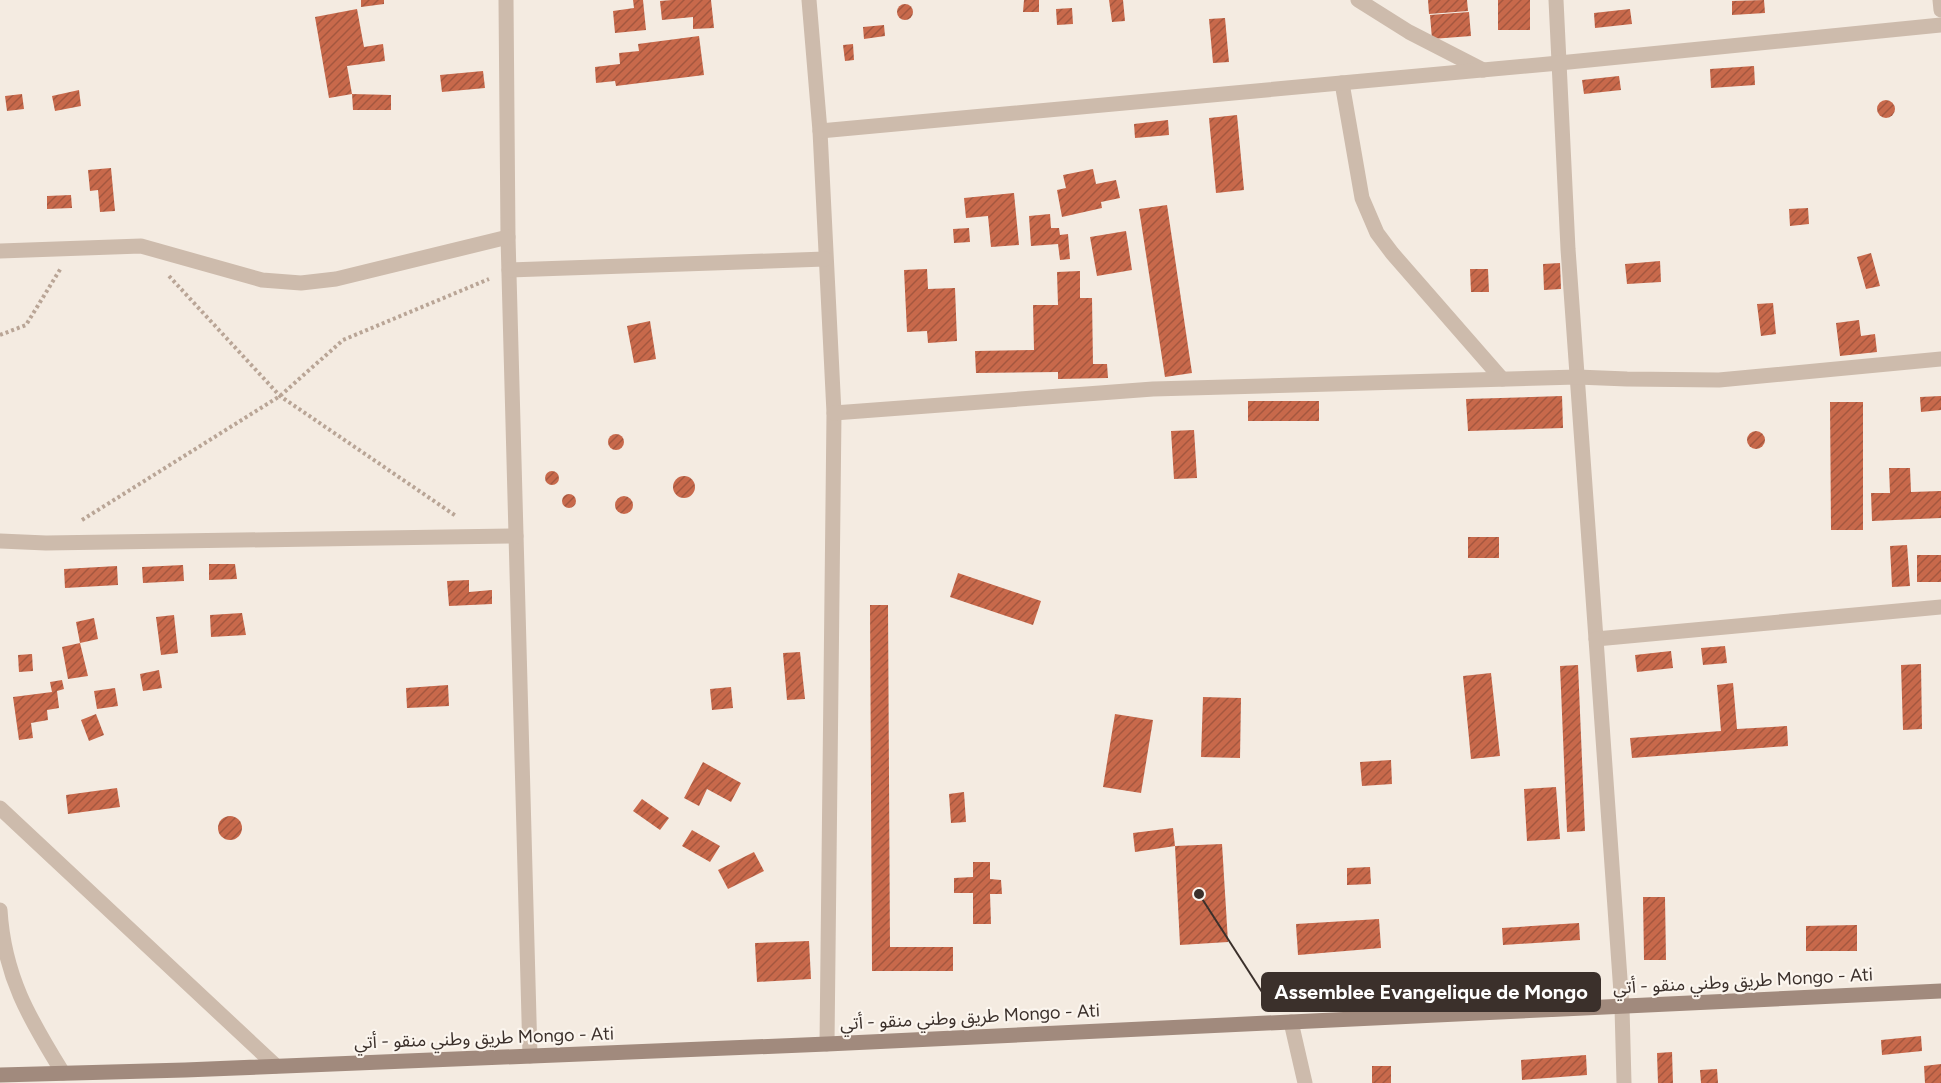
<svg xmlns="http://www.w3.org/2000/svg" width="1941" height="1083" font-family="Figtree,'Noto Sans Arabic',sans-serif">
	<defs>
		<pattern id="building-hatch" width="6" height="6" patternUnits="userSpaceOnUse" patternTransform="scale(1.5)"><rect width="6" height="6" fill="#c8694b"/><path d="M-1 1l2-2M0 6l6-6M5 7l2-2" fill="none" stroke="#a4573f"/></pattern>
	</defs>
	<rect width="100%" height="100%" fill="#f4ebe1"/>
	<g fill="url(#building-hatch)">
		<path d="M361,0h23v4l-23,3z"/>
		<path d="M633,0h10l3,30 -31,3 -2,-22 21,-3z"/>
		<path d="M672,0h39l3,28 -21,1v-12l-31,3 -2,-19z"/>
		<path d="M1024,0h15v12h-16z"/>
		<path d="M1109,0h14l2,21 -13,1z"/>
		<path d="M1428,0h39l1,11 -39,3z"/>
		<rect x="1498" y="0" width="32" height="30"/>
		<path d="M1764,0l1,13 -33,2v-14z"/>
		<circle cx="905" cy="12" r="8"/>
		<path d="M1072,8l1,16 -16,1 -1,-16z"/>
		<path d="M357,9l7,38 19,-3 2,17 -38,5 5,28 39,1v15h-38l-1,-16 -23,4 -14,-81z"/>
		<path d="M1630,9l2,15 -37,4 -1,-15z"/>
		<path d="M1469,12l2,24 -39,3 -2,-24z"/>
		<path d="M1225,18l4,44 -16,1 -4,-44z"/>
		<path d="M884,25l1,11 -21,3 -1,-12z"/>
		<path d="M699,36l5,39 -88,11 -1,-5 -19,2 -1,-16 25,-3 -1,-11 20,-2 -1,-7z"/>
		<path d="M853,44l1,16 -9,1 -2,-16z"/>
		<path d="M1754,66l1,19 -44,3 -1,-19z"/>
		<path d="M483,71l2,17 -43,4 -2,-17z"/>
		<path d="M1619,76l2,14 -37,4 -2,-14z"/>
		<path d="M79,90l2,16 -26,5 -3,-15z"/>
		<path d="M22,94l2,15 -17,2 -2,-15z"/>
		<circle cx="1886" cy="109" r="9"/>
		<path d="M1237,115l7,75 -28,3 -7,-75z"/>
		<path d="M1168,120l1,15 -34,3 -1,-14z"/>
		<path d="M111,168l4,43 -15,1 -2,-22 -8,1 -2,-21z"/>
		<path d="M1093,169l3,15 20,-4 4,18 -19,4 1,6 -40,9 -5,-27 9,-2 -3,-13z"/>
		<path d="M1014,193l5,52 -28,2 -3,-31 -22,2 -2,-20z"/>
		<path d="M71,195l1,13 -25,1v-13z"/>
		<path d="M1167,205l25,168 -27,4 -26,-168z"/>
		<path d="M1808,208l1,16 -19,2 -1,-17z"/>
		<path d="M1050,214l1,14h8l1,7 8,-1 2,25 -10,1 -2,-16 -27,2 -2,-30z"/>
		<path d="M969,228l1,14 -16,1 -1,-14z"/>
		<path d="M1126,231l6,39 -35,6 -7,-39z"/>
		<path d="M1871,253l9,33 -14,3 -9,-32z"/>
		<path d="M1660,261l1,21 -34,2 -2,-20z"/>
		<path d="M1560,263l1,26 -17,1 -1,-26z"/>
		<path d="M927,269l1,20 27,-1 2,53 -29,2 -1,-12 -20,1 -3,-62z"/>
		<path d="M1470,269h18l1,23h-18z"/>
		<path d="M1080,271v27h12l1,66h14l1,14 -50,1v-7l-82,1 -1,-22 59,-1 -1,-45h25l-1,-33z"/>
		<path d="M1773,303l3,31 -15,2 -4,-32z"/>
		<path d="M1859,320l2,16 14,-2 2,18 -37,4 -4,-33z"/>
		<path d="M650,321l6,38 -22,4 -7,-37z"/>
		<path d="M1562,396l1,32 -95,3 -2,-32z"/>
		<path d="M1941,396v14l-20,2 -1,-15z"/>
		<rect x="1248" y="401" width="71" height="20"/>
		<path d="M1830,402h33v128h-32z"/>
		<path d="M1194,430l3,48 -23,1 -3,-48z"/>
		<circle cx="1756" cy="440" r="9"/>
		<circle cx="616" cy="442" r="8"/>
		<path d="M1889,468h21l1,24 30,-1v27l-69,3 -1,-28h19z"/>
		<circle cx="552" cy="478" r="7"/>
		<circle cx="684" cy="487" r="11"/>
		<circle cx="569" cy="501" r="7"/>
		<circle cx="624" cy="505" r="9"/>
		<rect x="1468" y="537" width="31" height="21"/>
		<path d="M1907,545l3,41 -18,1 -2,-41z"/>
		<rect x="1917" y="555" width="24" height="27"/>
		<path d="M209,564h26l2,15 -28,1z"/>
		<path d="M183,565l1,16 -41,2 -1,-16z"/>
		<path d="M117,566l1,19 -53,3 -1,-19z"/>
		<path d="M958,573l83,28 -8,24 -83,-28z"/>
		<path d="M469,580v12l23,-2v14l-43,2 -2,-25z"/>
		<path d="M870,605h18l2,342h63v24h-81z"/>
		<path d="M242,613l4,22 -35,2 -1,-22z"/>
		<path d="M174,615l4,38 -17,2 -5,-38z"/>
		<path d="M94,618l4,21 -18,4 8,33 -20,3 -6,-32 18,-4 -4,-21z"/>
		<path d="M1725,646l2,17 -24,2 -2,-17z"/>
		<path d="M1671,651l2,17 -36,4 -2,-17z"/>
		<path d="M800,652l5,47 -18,1 -4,-47z"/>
		<path d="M32,654l1,17 -14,1 -1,-17z"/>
		<path d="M1921,664l1,65 -19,1 -2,-65z"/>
		<path d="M1578,665l7,166 -18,1 -7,-166z"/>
		<path d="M159,670l3,18 -19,3 -3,-17z"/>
		<path d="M1491,673l9,83 -29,3 -8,-83z"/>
		<path d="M62,680l2,9 -7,2 2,17 -12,2 1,10 -17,3 2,15 -14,2 -6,-43 39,-5 -2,-10z"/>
		<path d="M1733,683l4,46 50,-3 1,20 -156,12 -2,-20 91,-7 -4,-46z"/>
		<path d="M448,685l1,21 -42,2 -1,-20z"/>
		<path d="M731,687l2,21 -21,2 -2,-21z"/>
		<path d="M115,688l3,18 -21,3 -3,-18z"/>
		<path d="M1203,697l38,1 -1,60 -39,-1z"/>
		<path d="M96,714l8,21 -15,6 -8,-21z"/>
		<path d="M1115,714l38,6 -12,73 -38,-6z"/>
		<path d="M1391,760l1,24 -30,2 -2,-24z"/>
		<path d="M703,762l38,21 -10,19 -24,-13 -8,17 -15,-8z"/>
		<path d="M1556,787l4,52 -33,2 -3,-52z"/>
		<path d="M117,788l3,19 -52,7 -2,-19z"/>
		<path d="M964,792l2,30 -15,1 -2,-29z"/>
		<path d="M642,799l27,19 -9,12 -27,-19z"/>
		<circle cx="230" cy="828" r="12"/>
		<path d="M1173,828l2,18 -40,6 -2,-19z"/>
		<path d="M692,830l28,16 -10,16 -28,-16z"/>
		<path d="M1222,844l6,98 -48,3 -5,-99z"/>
		<path d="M754,852l10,19 -36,18 -10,-19z"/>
		<path d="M973,862h17v17l11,1 1,14h-12l1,30h-18v-31h-19v-15l19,-1z"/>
		<path d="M1370,867l1,17 -24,1v-17z"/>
		<path d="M1643,897h22l1,63h-22z"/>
		<path d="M1379,919l2,29 -83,7 -2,-31z"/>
		<path d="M1579,923l1,17 -77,5 -1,-17z"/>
		<path d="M1857,925v26h-51v-25z"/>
		<path d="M809,941l2,38 -54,3 -2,-39z"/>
		<path d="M1921,1036l1,15 -40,4 -1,-15z"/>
		<path d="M1672,1052l1,31h-15l-1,-30z"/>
		<path d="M1586,1055l1,20 -65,5 -1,-20z"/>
		<path d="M1941,1064v19h-16l-1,-17z"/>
		<rect x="1372" y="1066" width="19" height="17"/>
		<path d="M1717,1069l1,14h-17l-1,-13z"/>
	</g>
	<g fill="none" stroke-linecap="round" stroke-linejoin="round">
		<g stroke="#b9a596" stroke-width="4" stroke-dasharray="3 3" stroke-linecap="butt">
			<path d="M169,276l111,120 176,120"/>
			<path d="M0,335l26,-10 35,-57"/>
			<path d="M82,520l198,-124 63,-56 146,-61"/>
		</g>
		<g stroke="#cdbbac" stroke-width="15">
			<path d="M506,0l2,237 22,819"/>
			<path d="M809,0l11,131 14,282 -7,631"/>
			<path d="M1358,0l51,32 74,38"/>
			<path d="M1556,0l12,249 28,390 345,-32"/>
			<path d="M1940,0l1,10"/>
			<path d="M1342,83l20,115 15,35 15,20 110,126"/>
			<path d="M820,131l739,-68 382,-38"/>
			<path d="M0,251l141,-5 121,34 39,3 35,-4 172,-42"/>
			<path d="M509,270l316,-11"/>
			<path d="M834,413l319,-24 424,-12 50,2 92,1 222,-21"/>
			<path d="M0,541l46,2 470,-7"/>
			<path d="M1596,639l26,368 2,76"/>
			<path d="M0,808l276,258"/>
			<path d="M0,910c4,66 29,108 63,163"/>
			<path d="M1291,1022l14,61"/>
		</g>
		<path stroke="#a18a7d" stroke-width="15" d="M0,1075l185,-5 642,-26 1114,-53"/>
	</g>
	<g text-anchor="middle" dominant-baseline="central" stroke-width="4.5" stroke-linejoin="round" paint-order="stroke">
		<g font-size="18" fill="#3b302b" stroke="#fbf5ee">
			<text transform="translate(1743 981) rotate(-3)">طريق وطني منقو - أتي Mongo - Ati</text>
			<text transform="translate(970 1017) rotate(-3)">طريق وطني منقو - أتي Mongo - Ati</text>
			<text transform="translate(484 1038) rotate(-2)">طريق وطني منقو - أتي Mongo - Ati</text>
		</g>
	</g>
	<path fill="none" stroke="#3b302b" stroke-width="2" d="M1199 894L1262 992"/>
	<circle fill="#3b302b" stroke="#fbf5ee" stroke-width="2" cx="1199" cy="894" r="6"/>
	<rect fill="#3b302b" stroke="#3b302b" stroke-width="2" x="1262" y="973" width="338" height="38" rx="6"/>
	<g font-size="20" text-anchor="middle" font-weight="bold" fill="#fff">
		<text x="1431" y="999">Assemblee Evangelique de Mongo</text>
	</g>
</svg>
